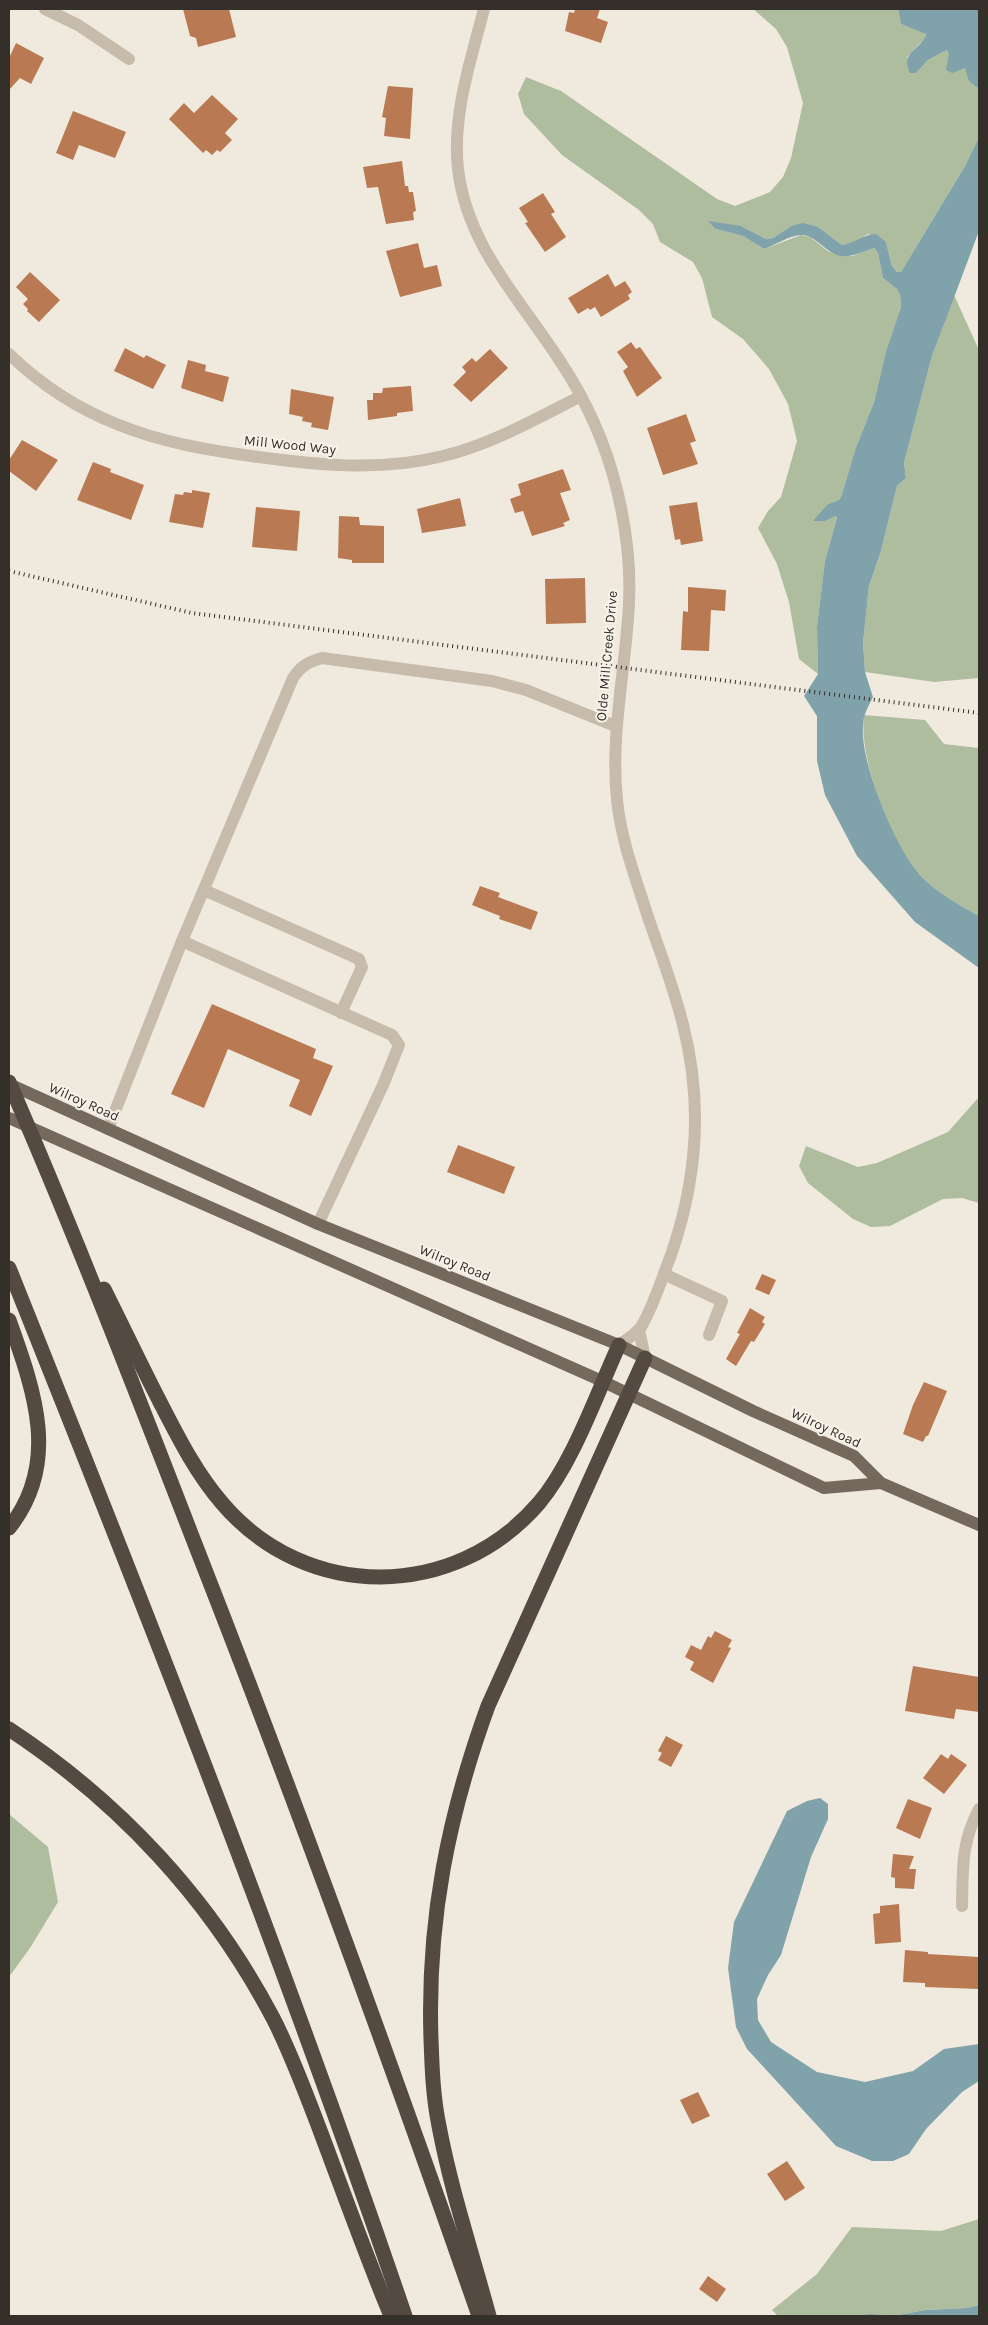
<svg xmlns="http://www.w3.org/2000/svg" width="988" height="2325" font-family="Karla,sans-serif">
	<rect width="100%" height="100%" fill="#f0eade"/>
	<g fill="#afbd9f">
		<path d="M753,9h145l3,15 25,9 -2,6 -17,18 9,16 12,-13 19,-10c4,8 14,11 18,18 7,11 2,11 14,21v48l-14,29 -64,106h-4l-5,-6 -6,-24 -18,-8 -15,9 -11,2 -24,-18 -27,-1 -18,12 -7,1 -25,-13 -25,3 27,7 21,13 37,-14 9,2 19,15 24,4 21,-8 4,5 5,25 14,11 3,6 1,12 -15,44 -12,51 -19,48 -13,44 -3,6 -11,4 -3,17 11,-5 1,2 -12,42 -8,67 1,47 -19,-15 -10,-57 -12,-38 -19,-36 10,-17 13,-14 16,-56 -9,-37 -19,-35 -26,-30 -31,-22 -10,-39 -9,-16 -33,-20 -7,-18 -14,-14 -77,-55 -38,-41 -6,-20 8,-17 35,14 156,108 18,7 35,-14 13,-15 8,-19 12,-55 -16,-56 -11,-18z"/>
		<path d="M954,295l25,55v328l-45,4 -69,-10 -2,-29 6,-57 12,-35 16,-65 9,-8 -2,-15 28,-107z"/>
		<path d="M864,715l61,5 19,24 35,4v168c-21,-12 -42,-23 -59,-41 -29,-31 -62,-118 -56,-160z"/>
		<path d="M979,1097v106l-17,-5 -19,1 -53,27 -19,1 -18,-8 -45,-36 -9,-17 7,-20 52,21 19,-4 71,-31z"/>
		<path d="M9,1814l39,33 10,55 -28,46 -21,29z"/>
		<path d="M979,2219v86l-12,3 -42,2 -32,6h-115l-6,-6 45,-36 35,-47 89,4z"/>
	</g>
	<g fill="#80a2aa">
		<path d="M898,9h81v80l-10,-8 -4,-13 -13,5 -6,-3 3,-16 -2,-4 -19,10 -12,13h-6c-10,-23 10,-21 16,-39l-25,-10z"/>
		<path d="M979,137v94l-47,125 -28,107 2,15 -9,8 -16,65 -12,35 -6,57 2,29 8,25c-5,10 -10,18 -10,29 -3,36 32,122 57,149 17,18 38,29 59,41v52l-64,-46 -58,-66 -32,-61 -8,-34v-45l-13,-20 14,-22 -1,-47 8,-67 12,-42 -1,-2 -11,5h-12l15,-17 11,-4 3,-6 13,-44 19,-48 12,-51 15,-44 -1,-12 -3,-6 -14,-11 -5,-25 -4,-5c-11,4 -21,9 -33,8 -15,-2 -25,-22 -41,-21 -11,1 -25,10 -36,14l-21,-13 -27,-7 -8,-8 33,5 25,13 7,-1 18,-12 12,-3 15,4 24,18c13,-2 22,-11 34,-11l10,8 6,24 5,6h4l64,-106z"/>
		<path d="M820,1798l8,6v15l-17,38 -30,98 -13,20 -11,24 1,21 13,22 46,30 48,10 48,-11 31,-22 35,-5v37l-17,11 -36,37 -17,25 -16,7h-21l-36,-15 -89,-97 -11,-22 -8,-59 6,-46 53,-111 20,-10z"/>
		<path d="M979,2305v11h-121l12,-2 23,2 32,-6 42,-2z"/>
	</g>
	<g fill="#b97a53">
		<path d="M183,9h46l7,28 -38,10 -2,-9 -6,-2z"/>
		<path d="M575,9h25l-3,9 11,4 -7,21 -36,-12 4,-19 5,1z"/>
		<path d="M16,43l28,15 -13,26 -11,-6 -11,12v-32z"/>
		<path d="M388,86l25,2 -3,51 -26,-3 2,-18 -4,-1z"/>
		<path d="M212,95l26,24 -13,14 7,7 -12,12 -3,-2 -5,5 -6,-5 -3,3 -34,-34 15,-16 10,10z"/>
		<path d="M73,111l53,21 -11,26 -36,-13 -6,15 -17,-7z"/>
		<path d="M402,161l3,25h3l1,6h4l3,19 -3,1 1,8 -28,4 -8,-37 -11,1 -4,-21z"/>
		<path d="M543,193l12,19 -4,2 15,23 -21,15 -20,-29 3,-1 -9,-14z"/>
		<path d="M418,243l6,25 13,-3 5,21 -42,11 -14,-46z"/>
		<path d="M30,272l30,28 -21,22 -12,-11 1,-2 -5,-5 5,-5 -12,-12z"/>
		<path d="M608,274l7,13 10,-6 7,11 -4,3 2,4 -29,18 -6,-10 -5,3 -2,-2 -10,6 -10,-16z"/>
		<path d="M631,342l5,7 4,-2 22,31 -25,19 -14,-26 5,-4 -11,-15z"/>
		<path d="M125,348l19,10 2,-3 20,10 -13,24 -39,-18z"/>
		<path d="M490,349l18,19 -37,34 -18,-17 13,-13 -4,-5 10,-9 4,4z"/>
		<path d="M188,360l18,5 -1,6 24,6 -6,25 -42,-14z"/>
		<path d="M411,386l2,25 -16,2v3l-29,4 -1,-20h6v-7h9l1,-5z"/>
		<path d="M291,389l43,8 -6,33 -17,-3 1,-4 -10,-2 1,-4 -14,-3z"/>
		<path d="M686,414l10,27 -6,2 8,21 -35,11 -16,-47z"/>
		<path d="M22,440l36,20 -22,31 -27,-20v-11z"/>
		<path d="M93,462l18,7 -1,3 34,13 -13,35 -54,-20z"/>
		<path d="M563,469l8,21 -11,3 10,27 -7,3 2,3 -33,10 -9,-25 -8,2 -5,-14 11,-4 -3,-11z"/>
		<path d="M192,490l18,3 -7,35 -34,-6 6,-28 8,1 1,-3 8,1z"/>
		<path d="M460,498l6,28 -44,7 -5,-24z"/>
		<path d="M697,502l6,39 -22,4 -1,-6 -5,1 -6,-34z"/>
		<path d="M256,507l44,4 -3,40 -45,-4z"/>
		<path d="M339,516l20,1 1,8 24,1v37h-32v-3l-14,-2z"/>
		<path d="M585,578l1,45 -40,1 -1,-45z"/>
		<path d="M688,587l38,3 -1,21 -14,-1 -2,41 -28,-1 2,-39 5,1z"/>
		<path d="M480,886l20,7 -2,4 40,15 -7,18 -32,-11 1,-3 -28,-11z"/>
		<path d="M212,1004l104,45 -3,9 20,8 -22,50 -22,-10 11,-26 -72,-31 -24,59 -33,-14z"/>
		<path d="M458,1145l57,22 -11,27 -57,-22z"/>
		<path d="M762,1274l14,6 -7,15 -14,-6z"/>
		<path d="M750,1308l15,9 -3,5 3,2 -11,18 -3,-1 -15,25 -10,-7 14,-25 -3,-1z"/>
		<path d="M924,1382l23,9 -19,45h-2l-3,6 -20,-8 10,-29z"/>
		<path d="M715,1631l17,9 -4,7 3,1 -18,35 -23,-13 4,-8 -9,-5 6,-12 10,5 7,-14 3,2z"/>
		<path d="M913,1666l66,11v35l-23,-3 -2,10 -49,-8z"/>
		<path d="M666,1736l17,9 -12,22 -13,-7 4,-7 -4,-2z"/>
		<path d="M941,1754l7,5 3,-5 16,11 -23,29 -21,-16z"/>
		<path d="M908,1799l24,9 -12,31 -24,-11z"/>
		<path d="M893,1854l21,2 -5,13h7l-2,20 -19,-1v-10l-4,-1z"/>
		<path d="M899,1904l2,38 -26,2 -2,-30 7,-1v-7z"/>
		<path d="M905,1950l23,2v2l51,3v32l-54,-2v-4l-22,-1z"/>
		<path d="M698,2092l12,24 -18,8 -12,-24z"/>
		<path d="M787,2161l18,27 -20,13 -18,-27z"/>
		<path d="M708,2276l18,13 -9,13 -18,-13z"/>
	</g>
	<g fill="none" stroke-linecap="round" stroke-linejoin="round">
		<g stroke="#c7bcab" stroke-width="12">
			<path d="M45,9l33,16 51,34"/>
			<path d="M484,9c-13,51 -32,106 -26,160 9,77 62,130 102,192 26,39 46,84 57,129 9,37 14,75 12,113 -3,66 -19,130 -12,197 4,40 19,79 31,117 12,35 26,71 35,108 20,77 14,155 -12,230 -9,23 -17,50 -30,72 -5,7 -15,13 -22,18"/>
			<path d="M9,354c31,30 69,55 110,71 42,17 88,25 132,31 64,9 129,16 192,0 49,-12 93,-37 138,-60"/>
			<path d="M204,890l155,69 3,8 -21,46"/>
			<path d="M182,941l210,94 7,10 -16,40 -65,139"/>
			<path d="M108,1129l74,-188 111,-263c8,-12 15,-16 29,-20l170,23 34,9 89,36"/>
			<path d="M664,1274l58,27 -13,34"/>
			<path d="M639,1330l6,28"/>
			<path d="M962,1906c1,-38 -1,-63 17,-97"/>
		</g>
		<g stroke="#75685c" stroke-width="12">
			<path d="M9,1084l309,140 301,121 134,66 101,45 27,27 98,42"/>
			<path d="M9,1118l593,263 222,107 57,-5"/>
		</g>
		<g stroke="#554a41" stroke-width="15">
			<path d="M9,1082c66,152 126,307 186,462 100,255 194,513 284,772"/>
			<path d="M9,1268c139,347 276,695 396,1048"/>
			<path d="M104,1289c19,38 37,76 56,113 18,35 36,71 62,101 84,99 233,98 317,0 34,-40 58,-110 80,-158"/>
			<path d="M9,1320c25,70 52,143 0,208"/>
			<path d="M9,1729c111,73 202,171 264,289 19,37 33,76 48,115 23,61 45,123 70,183"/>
			<path d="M489,2316c-17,-63 -38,-126 -50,-190 -6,-29 -7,-58 -8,-87 -4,-118 17,-223 57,-333l157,-348"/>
		</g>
		<path stroke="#352f29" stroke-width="4" stroke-dasharray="1 4" stroke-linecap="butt" d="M9,571l183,42 787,100"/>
	</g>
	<g text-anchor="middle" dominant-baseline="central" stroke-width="4" stroke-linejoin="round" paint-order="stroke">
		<g font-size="14" fill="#352f29" stroke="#f8f3ea">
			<text transform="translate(290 445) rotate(6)">Mill Wood Way</text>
			<text transform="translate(607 656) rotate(-85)">Olde Mill Creek Drive</text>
			<text transform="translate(84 1102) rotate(24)">Wilroy Road</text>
			<text transform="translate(455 1263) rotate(22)">Wilroy Road</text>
			<text transform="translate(826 1428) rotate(25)">Wilroy Road</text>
		</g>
	</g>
	<rect width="988" height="2325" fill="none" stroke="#352f29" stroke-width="20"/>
</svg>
